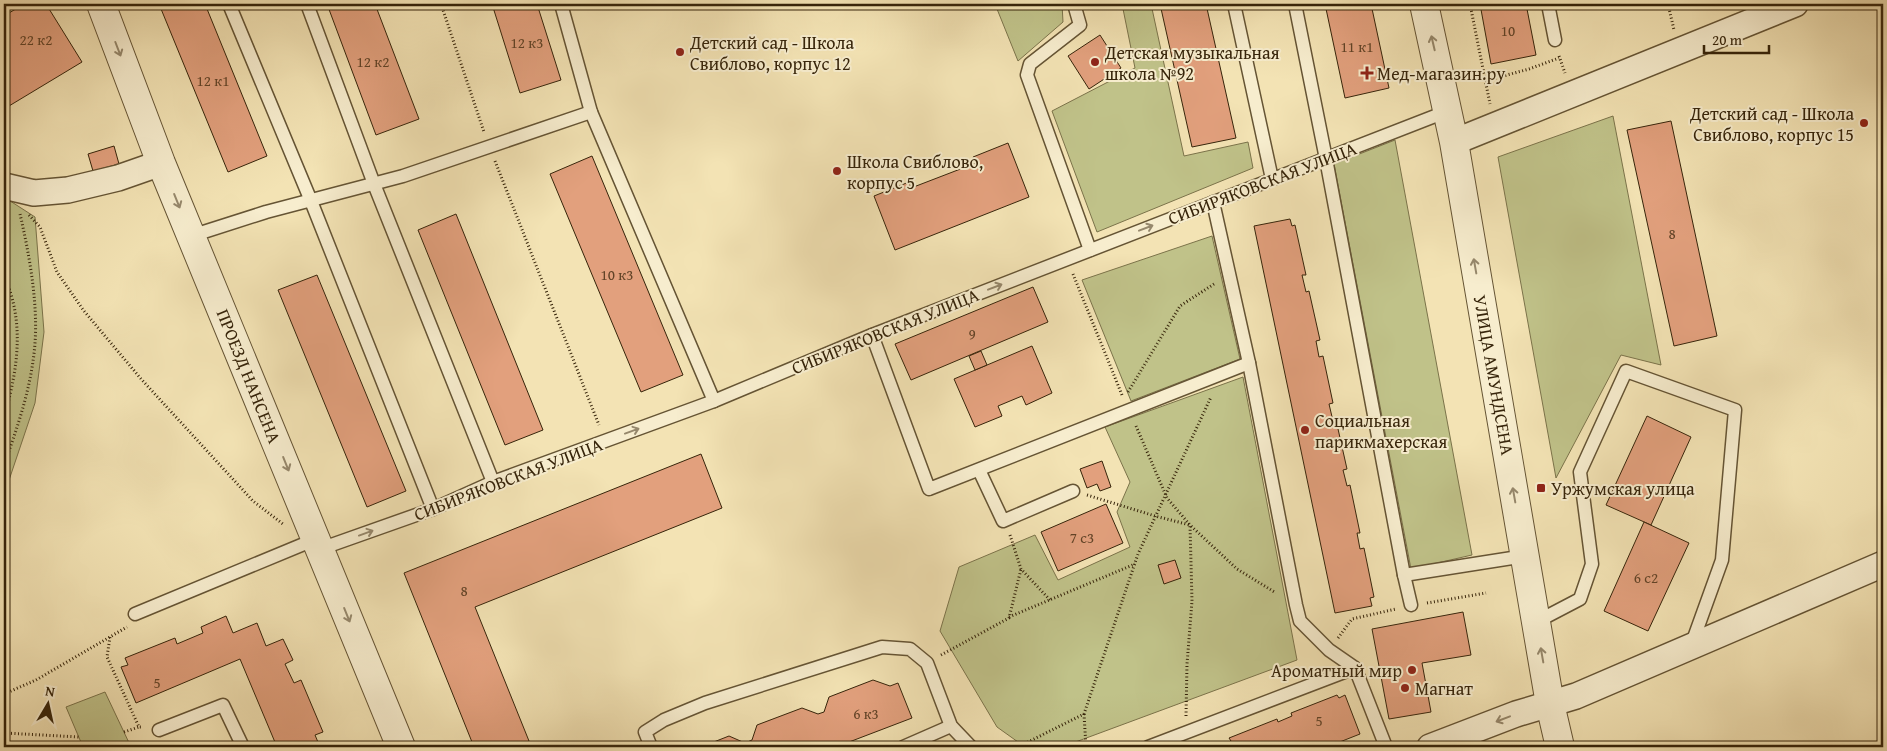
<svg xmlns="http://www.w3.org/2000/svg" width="1887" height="751" font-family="'Gentium Book Plus',serif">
	<rect width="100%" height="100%" fill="#f3e3b4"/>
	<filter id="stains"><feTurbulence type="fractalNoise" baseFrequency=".004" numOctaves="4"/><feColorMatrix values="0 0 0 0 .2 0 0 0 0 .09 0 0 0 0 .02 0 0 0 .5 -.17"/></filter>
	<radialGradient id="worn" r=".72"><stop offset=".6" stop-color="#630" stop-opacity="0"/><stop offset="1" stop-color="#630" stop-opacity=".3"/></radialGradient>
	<g fill="#c0c289" stroke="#7b734a">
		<path d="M995,4h67l1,18 -45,39z"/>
		<path d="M1122,4h29l33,152 64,-14 5,26 -156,64 -45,-121 83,-43z"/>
		<path d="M1613,116l48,249 -40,-10 -65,123 -58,-321z"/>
		<path d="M1395,140l77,415 -61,14 -77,-405z"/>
		<path d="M4,197l31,20 9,115 -9,71 -31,92z"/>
		<path d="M1212,236l28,123 -109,42 -49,-121z"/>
		<path d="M1243,377l54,283 -235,87h-37l-28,-20 -57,-96 19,-64 76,-32 23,45 72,-33 -13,-35 13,-30 -25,-55z"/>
		<path d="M105,692l26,55h-48l-17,-40z"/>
	</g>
	<g fill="#e2a07d" stroke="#36240a">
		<path d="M24,4h22l36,58 -78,47v-93z"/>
		<path d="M159,4h46l62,152 -39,16z"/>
		<path d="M327,4h48l44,115 -43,16z"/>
		<path d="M492,4h45l24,76 -41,13z"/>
		<path d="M1160,4h46l30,134 -44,9z"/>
		<path d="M1325,4h46l18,84 -44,10z"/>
		<path d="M1480,4h46l10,51 -45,9z"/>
		<path d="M1100,35l21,33 -32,21 -21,-33z"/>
		<path d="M1671,121l46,215 -43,10 -47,-216z"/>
		<path d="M1008,143l21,54 -134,53 -21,-54 35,-14 2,6 65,-25 -3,-6z"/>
		<path d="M114,146l5,18 -26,7 -5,-17z"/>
		<path d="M592,156l91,219 -42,17 -91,-218z"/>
		<path d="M456,214l87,216 -38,15 -87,-215z"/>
		<path d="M1290,219l2,7 3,-1 11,50h-4l4,17 3,-1 11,49 -4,1 3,16 4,-1 10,47 -4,1 4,17 3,-1 11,49 -4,1 4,16 3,-1 10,48h-3l3,16 4,-1 10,49 -4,1 2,8 -37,7 -81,-387z"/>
		<path d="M317,275l89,216 -39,16 -89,-217z"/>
		<path d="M1033,287l15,35 -137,58 -16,-36z"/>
		<path d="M1032,346l20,47 -26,12 -4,-9 -24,10 4,10 -27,11 -21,-48z"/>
		<path d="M981,351l6,14 -12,5 -6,-14z"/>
		<path d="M1647,416l44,21 -40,88 -45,-20z"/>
		<path d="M701,454l21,54 -247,99 54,134 -17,6h-38l-70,-174z"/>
		<path d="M1102,461l9,26 -11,4 -3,-7 -10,4 -7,-19z"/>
		<path d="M1106,504l17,39 -65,28 -17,-39z"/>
		<path d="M1644,522l45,21 -41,88 -44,-20z"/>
		<path d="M1175,560l6,18 -17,6 -6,-19z"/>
		<path d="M1463,612l8,43 -49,8 9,49 -42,7 -17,-90z"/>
		<path d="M226,616l7,17 24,-10 9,23 17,-7 10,21 -8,4 9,19 7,-3 22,52 -8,3 5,12h-43l-37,-88 -104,44 -15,-36 7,-2 -3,-7 50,-20 2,6 26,-11 -2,-6z"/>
		<path d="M873,680l17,6 8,-3 14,35 -76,29h-135l28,-11 16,7 7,-3 5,-15 45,-17 16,6 6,-2 5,-15z"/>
		<path d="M1337,695l2,3 6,-3 15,39 -33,13h-122l10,-4 1,3 15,-5 -2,-3 48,-19 1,3 14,-6 -1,-3z"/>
	</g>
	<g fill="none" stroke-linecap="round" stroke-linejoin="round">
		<g stroke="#655434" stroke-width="15">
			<g id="service">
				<path d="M229,4l82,197 122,308"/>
				<path d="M307,4l67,180 119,298"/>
				<path d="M561,4l30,108 123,289"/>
				<path d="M1074,4l6,21 -50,39 -3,11 63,175"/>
				<path d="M1234,4l38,175"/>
				<path d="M1295,4l31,155 78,416 7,30"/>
				<path d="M1548,4l7,36"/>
				<path d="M191,236l75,-24 137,-36 188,-64"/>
				<path d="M872,335l57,154 320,-126 -36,-161"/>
				<path d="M1249,363l47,242 4,16 29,29 26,18"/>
				<path d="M979,470l24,51 70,-30"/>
				<path d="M320,549l113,-40 60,-27 221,-81 158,-66 576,-224"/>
				<path d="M1404,575l121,-19"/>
				<path d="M135,614l181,-75"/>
				<path d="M1536,622l44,-23 12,-35 -12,-92 46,-101 109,39 -13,150 -31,86"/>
				<path d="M159,730l64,-25 20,42"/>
				<path d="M651,747l-6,-15 19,-12 41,-17 177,-56 28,2 17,14 24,63 20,21"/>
				<path d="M903,747l48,-21"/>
				<path d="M1148,747l207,-79 31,79"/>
			</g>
		</g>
		<g stroke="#655434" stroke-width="28">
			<g id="minor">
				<path d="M1454,142l341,-138"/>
				<path d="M4,186l30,7 34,-3 50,-12 43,-15"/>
				<path d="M1430,747l86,-33 60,-18 307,-132"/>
			</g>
		</g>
		<g stroke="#655434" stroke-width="30">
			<g id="tertiary">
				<path d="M101,4l60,159 240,584"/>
				<path d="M1424,4l30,138 96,562 10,43"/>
			</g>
		</g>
		<g stroke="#36240a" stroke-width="3" stroke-dasharray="1 2.5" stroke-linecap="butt">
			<path d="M441,4l43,128"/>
			<path d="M1470,4l20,100"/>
			<path d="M1668,4l6,26"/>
			<path d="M1559,56l6,17"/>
			<path d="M1485,81l44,-12 30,-11"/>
			<path d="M495,161l104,264"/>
			<path d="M29,215l11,12 17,45 27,39 58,69 111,121 30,23"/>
			<path d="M1073,274l49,121"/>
			<path d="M4,276c21,45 14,94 0,141"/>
			<path d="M1128,392l52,-86 34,-22"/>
			<path d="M1136,426l31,72 23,27 47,44 39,24"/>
			<path d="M4,465c14,-39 28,-80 31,-122 3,-41 -6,-90 -15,-129"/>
			<path d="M1087,495l68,21 35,9 2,76 -5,63 -1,52"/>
			<path d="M1010,535l11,34 29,31"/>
			<path d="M1427,603l59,-10"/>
			<path d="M1009,617l126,-53"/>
			<path d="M110,637l-3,20 32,70h4"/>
			<path d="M1338,638l14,-19 44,-10"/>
			<path d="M941,655l68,-37 12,-49"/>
			<path d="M4,694l32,-14 91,-53"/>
			<path d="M1084,714l2,33"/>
			<path d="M124,732l15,-5"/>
			<path d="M4,733l75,4"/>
			<path d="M1018,747l66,-33 54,-160 73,-157"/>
		</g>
		<use href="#service" stroke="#f7edce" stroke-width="12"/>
		<use href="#minor" stroke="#f7edce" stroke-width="25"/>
		<use href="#tertiary" stroke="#f7edce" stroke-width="28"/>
	</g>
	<defs><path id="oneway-shaft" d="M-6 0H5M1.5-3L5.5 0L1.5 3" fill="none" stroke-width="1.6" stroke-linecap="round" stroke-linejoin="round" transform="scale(1.25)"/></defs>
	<g stroke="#96886c">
		<use href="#oneway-shaft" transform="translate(1433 43) rotate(-103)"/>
		<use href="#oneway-shaft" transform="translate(118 49) rotate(69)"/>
		<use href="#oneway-shaft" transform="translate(177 201) rotate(68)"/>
		<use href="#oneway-shaft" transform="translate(1146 228) rotate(-21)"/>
		<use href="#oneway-shaft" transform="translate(1475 266) rotate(-100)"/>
		<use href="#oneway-shaft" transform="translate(995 287) rotate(-21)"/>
		<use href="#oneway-shaft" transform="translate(632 431) rotate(-20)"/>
		<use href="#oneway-shaft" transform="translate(286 464) rotate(68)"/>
		<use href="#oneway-shaft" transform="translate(1514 495) rotate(-100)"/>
		<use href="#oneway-shaft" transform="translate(366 533) rotate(-20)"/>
		<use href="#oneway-shaft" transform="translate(347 615) rotate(68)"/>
		<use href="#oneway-shaft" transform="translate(1542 655) rotate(-100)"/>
		<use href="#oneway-shaft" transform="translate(1503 719) rotate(159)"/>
	</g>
	<g fill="#8f2418" stroke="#f7edce" stroke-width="2">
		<circle cx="680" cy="52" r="5"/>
		<circle cx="1095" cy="62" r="5"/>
		<path d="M1364.5 65.5h5v5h5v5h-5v5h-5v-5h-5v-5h5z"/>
		<circle cx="1864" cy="123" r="5"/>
		<circle cx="837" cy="171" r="5"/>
		<circle cx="1305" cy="430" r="5"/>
		<rect x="1536" y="483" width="10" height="10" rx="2.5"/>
		<circle cx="1412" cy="670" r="5"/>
		<circle cx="1405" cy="688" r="5"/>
	</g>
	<g text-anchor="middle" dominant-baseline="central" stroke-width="4" stroke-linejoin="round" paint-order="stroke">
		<g font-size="15" fill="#614327">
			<text x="1508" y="30">10</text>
			<text x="36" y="39">22 к2</text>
			<text x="527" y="42">12 к3</text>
			<text x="1357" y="46">11 к1</text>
			<text x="373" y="61">12 к2</text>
			<text x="213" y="80">12 к1</text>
			<text x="1672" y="233">8</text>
			<text x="617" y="274">10 к3</text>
			<text x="972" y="333">9</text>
			<text x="1082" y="537">7 с3</text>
			<text x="1646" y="577">6 с2</text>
			<text x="464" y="590">8</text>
			<text x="157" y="682">5</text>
			<text x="866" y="713">6 к3</text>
			<text x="1319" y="720">5</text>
		</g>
		<g font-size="18" fill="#36240a" stroke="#f7edce" text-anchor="start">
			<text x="690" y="42">Детский сад - Школа<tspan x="690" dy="21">Свиблово, корпус 12</tspan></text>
			<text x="1105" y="52">Детская музыкальная<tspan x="1105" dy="21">школа №92</tspan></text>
			<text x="1377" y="73">Мед-магазин.ру</text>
			<text x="1854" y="113" text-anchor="end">Детский сад - Школа<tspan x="1854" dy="21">Свиблово, корпус 15</tspan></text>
			<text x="847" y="161">Школа Свиблово,<tspan x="847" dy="21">корпус 5</tspan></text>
			<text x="1315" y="420">Социальная<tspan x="1315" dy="21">парикмахерская</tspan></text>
			<text x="1551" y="488">Уржумская улица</text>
			<text x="1402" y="670" text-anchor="end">Ароматный мир</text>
			<text x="1415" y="688">Магнат</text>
		</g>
		<g font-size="18" fill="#36240a" stroke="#f7edce">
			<text transform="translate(1262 183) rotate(-21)">СИБИРЯКОВСКАЯ УЛИЦА</text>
			<text transform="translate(885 331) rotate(-22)">СИБИРЯКОВСКАЯ УЛИЦА</text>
			<text transform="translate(1494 375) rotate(80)">УЛИЦА АМУНДСЕНА</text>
			<text transform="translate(249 376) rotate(68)">ПРОЕЗД НАНСЕНА</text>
			<text transform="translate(508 479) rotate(-21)">СИБИРЯКОВСКАЯ УЛИЦА</text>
		</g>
	</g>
	<rect width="1887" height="751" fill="none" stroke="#f3e3b4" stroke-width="20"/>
	<rect x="5" y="5" width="1877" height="741" fill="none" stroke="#36240a" stroke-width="2.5"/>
	<rect x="10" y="10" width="1867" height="731" fill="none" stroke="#36240a"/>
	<g transform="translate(48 704) rotate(9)" stroke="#f7edce" stroke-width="4" paint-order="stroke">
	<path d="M0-4L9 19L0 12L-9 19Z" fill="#36240a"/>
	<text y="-8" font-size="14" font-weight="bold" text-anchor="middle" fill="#36240a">N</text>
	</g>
	<path d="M1704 45v8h65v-8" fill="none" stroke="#36240a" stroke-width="2.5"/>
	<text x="1712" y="45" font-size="15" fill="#36240a" stroke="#f7edce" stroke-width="4" paint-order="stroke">20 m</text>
	<rect width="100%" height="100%" filter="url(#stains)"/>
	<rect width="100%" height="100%" fill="url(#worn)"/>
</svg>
